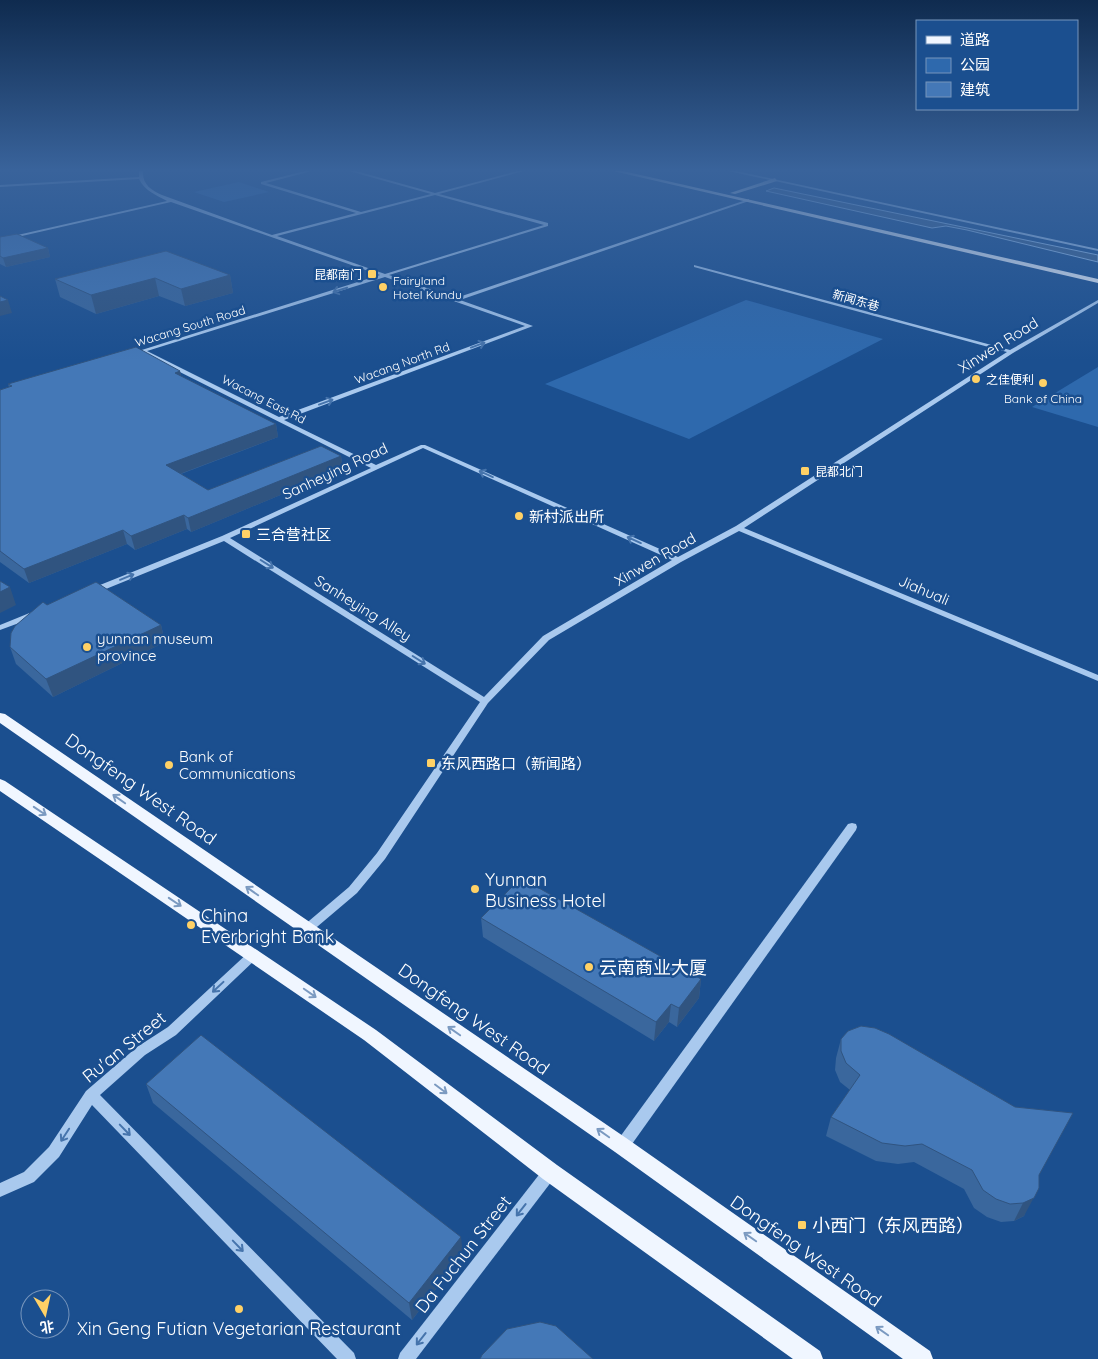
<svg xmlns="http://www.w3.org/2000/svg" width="1098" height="1359" font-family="Quicksand,'Noto Sans SC',sans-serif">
	<rect width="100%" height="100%" fill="#1b4f8f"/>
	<g fill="#2e69ad">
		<path d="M239,182l30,10 -45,10 -30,-10z"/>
		<path d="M746,300l137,39 -194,100 -144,-55z"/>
		<path d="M1098,367v60l-66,-20z"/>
	</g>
	<path fill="#3c6290" stroke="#9cc4f0" d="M774,188l324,67v7l-131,-32 -21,-4 -14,2 -166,-37z"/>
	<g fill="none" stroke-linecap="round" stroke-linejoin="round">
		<g fill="#a9c9ee" fill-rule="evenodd">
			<path d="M139,171h4c-1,13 8,19 19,24l110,40 84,-22 -95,-29v-2l44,-11h7l-46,12 95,29 70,-18 -82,-23h7l79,22 82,-22h7l-85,23 109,29v3l-159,49 67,23 293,-99v2l-289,99 73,26 -249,94 92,45 45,-20h4l253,112 58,-31 271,-174 -313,-85v-2l316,85 88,-50v3l-85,50 -269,175 354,147v6l-359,-150 -58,31 -132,78 -61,63 -103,156 -28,34 -46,39 -4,1 -4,-1 -2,-3 2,-3 46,-39 28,-34 103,-151 -256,-161 -128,52h-3l-4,-2 1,-2 132,-53 149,-68 -229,-115 -10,3 -3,-2 251,-79 -209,-73 -171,39v-2l167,-38c-11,-6 -22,-10 -28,-22l-139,8v-2l139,-8zM435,195l109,30 -159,49 -108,-38zM385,277l140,49 -246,91 -132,-66zM423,448l249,112 -129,76 -59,61 -254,-159z"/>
			<path d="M728,171h8l362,78v2z"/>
			<path d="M32,612h3l4,2 -1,2 -38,14v-5z"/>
			<path d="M852,823l4,1 1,3 -1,3 -229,321 -5,1 -5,-1 -2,-5 2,-5 231,-317z"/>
			<path d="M254,949l4,2 2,3 -2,3 -82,78 -31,20 -45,40 254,258 2,6h-19l-245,-254 -33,52 -25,25 -34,15v-14l24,-11 25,-25 37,-56 51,-44 31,-20 82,-76z"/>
			<path d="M550,1165l5,2 2,5 -2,5 -139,182h-18l2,-6 145,-186z"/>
		</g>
		<g fill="#f0f6ff" fill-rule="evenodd">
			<path d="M613,171h10l475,108v4z"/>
			<path d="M775,178l2,3 -42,13 -5,-1z"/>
			<path d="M0,713l5,1 624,426 301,211 3,8h-30l-288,-207 -615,-429z"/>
			<path d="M0,779l5,2 371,249 181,135 263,186 3,8h-30l-250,-180 -179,-139 -364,-249z"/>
		</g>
	</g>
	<g fill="#3a679d">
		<path d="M0,237l48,11 2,9 -44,10 -6,-3z"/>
		<path d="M230,275l3,18 -48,13 -26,-10 -63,18 -36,-17 -5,-18z"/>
		<path d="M180,371l1,5 95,48 2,13 -97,37 27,16 133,-34 2,13 -152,63 -4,-3 -52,21 -8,-6 -98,39 -29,-21v-172l9,-3 -1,-3z"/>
		<path d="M47,605l114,20 4,17 -112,55 -37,-33 -6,-17z"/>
		<path d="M481,918l220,61 -2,19 -22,29 -8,-5 -15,19 -171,-104z"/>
		<path d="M841,1039l198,136 -15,41 -10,5 -13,1 -14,-5 -13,-9 -10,-19 -50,-27 -16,2 -22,-3 -50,-25 5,-19 19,-27 -10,-8 -5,-12 1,-12z"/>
		<path d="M146,1084l317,170 -51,66 -259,-217z"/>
	</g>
	<g fill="#305480">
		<path d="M48,248l2,9 -44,10 -3,-9z"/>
		<path d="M230,275l3,18 -48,13 -4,-17z"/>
		<path d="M155,278l4,18 -63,18 -5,-19z"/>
		<path d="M8,300l4,13 -12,3v-14z"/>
		<path d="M180,371l3,12 -8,-10z"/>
		<path d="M276,424l2,13 -109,41 -3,-13z"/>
		<path d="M341,456l2,13 -152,63 -3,-14z"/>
		<path d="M184,515l3,14 -52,21 -4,-14z"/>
		<path d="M123,530l4,14 -98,39 -5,-14z"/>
		<path d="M10,587l6,18 -16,8v-21z"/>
		<path d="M161,625l4,17 -112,55 -7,-18z"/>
		<path d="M701,979l-2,19 -22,29 2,-19z"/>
		<path d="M671,1004l-2,18 -15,19 2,-19z"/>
		<path d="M1039,1188l-15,28 -10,5 9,-18z"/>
		<path d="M461,1237l2,17 -51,66 -3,-17z"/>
	</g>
	<g fill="#4478b7" stroke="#305480">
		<path d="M17,234l31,14 -45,10 -3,-2v-19z"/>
		<path d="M166,251l64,24 -49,14 -26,-11 -64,17 -36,-16z"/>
		<path d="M0,296l8,4 -8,2z"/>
		<path d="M136,347l44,24 -5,2 101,51 -110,41 42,25 113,-44 20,10 -153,62 -4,-3 -53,21 -8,-6 -99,39 -24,-18v-161l12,-4 -4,-2z"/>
		<path d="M0,581l10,6 -10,5z"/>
		<path d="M96,582l65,43 -115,54 -36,-32 1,-14 4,-7 28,-24 4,3z"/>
		<path d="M521,878l180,101 -22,29 -8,-4 -15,18 -175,-104z"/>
		<path d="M861,1026l14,2 14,6 126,73 58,6 -34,62v13l-5,10 -11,5 -13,1 -14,-5 -13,-9 -11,-20 -50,-26 -17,2 -23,-3 -51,-26 29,-42 -14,-12 -5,-12v-12l7,-8z"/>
		<path d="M201,1035l260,202 -52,66 -263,-219z"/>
		<path d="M540,1322l16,4 37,33h-113l2,-4 25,-26z"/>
	</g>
	<defs><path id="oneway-shaft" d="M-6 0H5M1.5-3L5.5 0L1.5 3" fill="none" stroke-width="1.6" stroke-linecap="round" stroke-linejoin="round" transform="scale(1.25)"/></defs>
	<g stroke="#4674ac">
		<use href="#oneway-shaft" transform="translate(340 290) rotate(163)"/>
		<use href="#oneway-shaft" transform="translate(478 345) rotate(-20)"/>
		<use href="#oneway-shaft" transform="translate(326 402) rotate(-20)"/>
		<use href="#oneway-shaft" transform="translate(486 474) rotate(-156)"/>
		<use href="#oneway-shaft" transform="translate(634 540) rotate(-156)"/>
		<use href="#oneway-shaft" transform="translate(267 564) rotate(32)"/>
		<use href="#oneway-shaft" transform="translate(127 577) rotate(-22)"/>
		<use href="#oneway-shaft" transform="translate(419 660) rotate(32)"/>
		<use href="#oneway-shaft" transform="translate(218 987) rotate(137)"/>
		<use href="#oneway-shaft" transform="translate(125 1130) rotate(46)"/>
		<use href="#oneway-shaft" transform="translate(65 1135) rotate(123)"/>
		<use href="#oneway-shaft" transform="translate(521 1210) rotate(128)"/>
		<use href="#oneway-shaft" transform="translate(238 1246) rotate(46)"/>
		<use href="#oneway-shaft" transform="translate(421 1339) rotate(128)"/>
	</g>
	<g stroke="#7b9ac1">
		<use href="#oneway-shaft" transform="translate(119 799) rotate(-145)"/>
		<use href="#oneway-shaft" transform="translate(40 811) rotate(34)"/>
		<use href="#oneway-shaft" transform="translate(252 891) rotate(-145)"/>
		<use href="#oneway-shaft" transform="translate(175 902) rotate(34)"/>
		<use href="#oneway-shaft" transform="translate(310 993) rotate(35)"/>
		<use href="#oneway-shaft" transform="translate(454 1031) rotate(-145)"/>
		<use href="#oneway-shaft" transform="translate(441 1089) rotate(37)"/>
		<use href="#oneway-shaft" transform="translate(603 1133) rotate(-145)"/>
		<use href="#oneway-shaft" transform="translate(750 1237) rotate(-145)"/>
		<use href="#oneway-shaft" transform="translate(882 1331) rotate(-145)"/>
	</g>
	<linearGradient id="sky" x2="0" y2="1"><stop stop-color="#0f2b4f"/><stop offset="0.47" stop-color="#39639b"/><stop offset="1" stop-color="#39639b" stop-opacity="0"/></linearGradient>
	<rect width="1098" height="361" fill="url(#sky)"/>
	<g fill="#ffd166" stroke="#1b4f8f" stroke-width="2">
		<rect x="367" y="269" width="10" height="10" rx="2.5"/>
		<circle cx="383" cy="287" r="5"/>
		<circle cx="976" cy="379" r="5"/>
		<circle cx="1043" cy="383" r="5"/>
		<rect x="800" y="466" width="10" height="10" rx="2.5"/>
		<circle cx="519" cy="516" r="5"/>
		<rect x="241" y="529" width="10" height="10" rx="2.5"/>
		<circle cx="87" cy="647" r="5"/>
		<rect x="426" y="758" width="10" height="10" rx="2.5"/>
		<circle cx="169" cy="765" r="5"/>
		<circle cx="475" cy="889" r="5"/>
		<circle cx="191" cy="925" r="5"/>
		<circle cx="589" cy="967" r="5"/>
		<rect x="797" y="1220" width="10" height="10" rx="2.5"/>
		<circle cx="239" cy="1309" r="5"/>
	</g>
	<g text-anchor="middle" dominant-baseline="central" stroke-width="5" stroke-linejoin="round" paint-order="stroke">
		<g font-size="12" fill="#fff" stroke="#1b4f8f" text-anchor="start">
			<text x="362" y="274" text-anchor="end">昆都南门</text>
			<text x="393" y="280">Fairyland<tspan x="393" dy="14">Hotel Kundu</tspan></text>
			<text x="986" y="379">之佳便利</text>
			<text x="1043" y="398" text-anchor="middle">Bank of China</text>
			<text x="815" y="471">昆都北门</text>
		</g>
		<g font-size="12" fill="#fff" stroke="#1b4f8f">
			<text transform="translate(856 300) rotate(16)">新闻东巷</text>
			<text transform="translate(190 326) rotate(-17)">Wacang South Road</text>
			<text transform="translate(402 363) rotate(-20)">Wacang North Rd</text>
			<text transform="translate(264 399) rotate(27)">Wacang East Rd</text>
		</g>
		<g font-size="15" fill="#fff" stroke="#1b4f8f">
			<text transform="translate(998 345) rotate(-32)">Xinwen Road</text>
			<text transform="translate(335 471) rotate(-25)">Sanheying Road</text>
			<text transform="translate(655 559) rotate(-30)">Xinwen Road</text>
			<text transform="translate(924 590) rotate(23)">Jiahuali</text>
			<text transform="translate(363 608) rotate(32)">Sanheying Alley</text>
		</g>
		<g font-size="15" fill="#fff" stroke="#1b4f8f" text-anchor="start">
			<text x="529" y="516">新村派出所</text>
			<text x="256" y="534">三合营社区</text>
			<text x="97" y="638">yunnan museum<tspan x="97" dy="17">province</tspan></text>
			<text x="179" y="756">Bank of<tspan x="179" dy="17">Communications</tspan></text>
			<text x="441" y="763">东风西路口（新闻路）</text>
		</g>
		<g font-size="18" fill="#fff" stroke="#1b4f8f">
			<text transform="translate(141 789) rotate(35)">Dongfeng West Road</text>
			<text transform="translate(474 1019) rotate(35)">Dongfeng West Road</text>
			<text transform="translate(124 1047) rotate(-39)">Ru'an Street</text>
			<text transform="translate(806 1251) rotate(35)">Dongfeng West Road</text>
			<text transform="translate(463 1254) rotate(-52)">Da Fuchun Street</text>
		</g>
		<g font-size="18" fill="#fff" stroke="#1b4f8f" text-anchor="start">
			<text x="485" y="879">Yunnan<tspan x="485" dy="21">Business Hotel</tspan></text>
			<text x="201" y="915">China<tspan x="201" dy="21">Everbright Bank</tspan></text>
			<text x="599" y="967">云南商业大厦</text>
			<text x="812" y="1225">小西门（东风西路）</text>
			<text x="239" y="1328" text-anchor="middle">Xin Geng Futian Vegetarian Restaurant</text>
		</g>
	</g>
	<rect x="916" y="20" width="162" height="90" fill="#1b4f8f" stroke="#7695bc"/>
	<rect x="926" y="36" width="25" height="8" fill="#f0f6ff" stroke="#7695bc"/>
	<text x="960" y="45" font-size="15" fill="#ffffff">道路</text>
	<rect x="926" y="58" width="25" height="15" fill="#2e69ad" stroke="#7695bc"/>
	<text x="960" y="70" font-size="15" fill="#ffffff">公园</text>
	<rect x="926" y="82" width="25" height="15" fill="#4478b7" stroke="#7695bc"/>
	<text x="960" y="95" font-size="15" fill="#ffffff">建筑</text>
	<g transform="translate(45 1314) rotate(171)"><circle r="24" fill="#1b4f8f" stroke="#7695bc"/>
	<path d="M0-4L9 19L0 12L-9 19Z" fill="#ffd166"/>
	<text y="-8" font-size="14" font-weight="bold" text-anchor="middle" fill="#ffffff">北</text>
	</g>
</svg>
